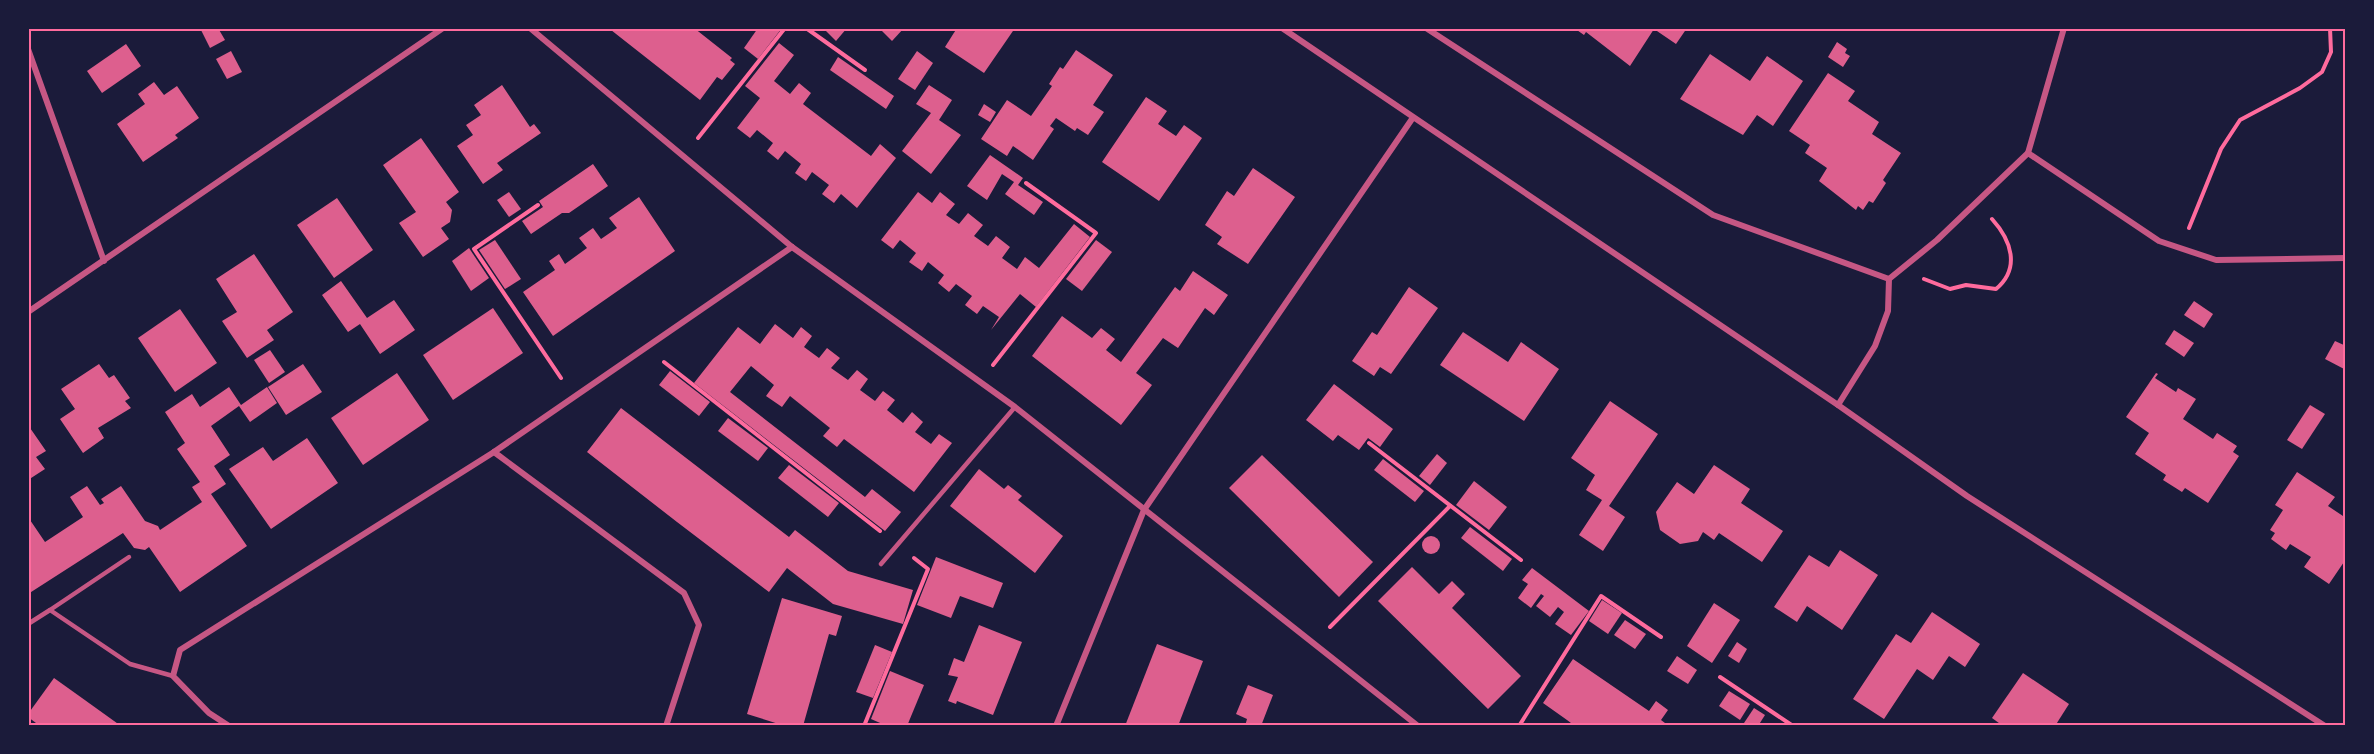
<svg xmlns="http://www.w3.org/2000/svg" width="2374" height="754" font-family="'Golos Text',sans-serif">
	<rect width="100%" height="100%" fill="#1b1b3a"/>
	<g fill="#dd5f8e">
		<path d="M200,28h18l7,12 -15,8z"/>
		<path d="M612,28h82l38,30 -2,2 5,4 -13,16 -5,-3 -17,23 -89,-70z"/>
		<path d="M758,28h24l-24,31 -14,-11z"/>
		<path d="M823,28h24l-11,13z"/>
		<path d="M879,28h25l-12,13z"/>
		<path d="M957,28h58l-31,45 -39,-26z"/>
		<path d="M1574,28h113l-11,16 -22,-15 -24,37 -44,-34 -2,3z"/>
		<path d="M1837,42l10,7 -2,4 5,3 -7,11 -15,-10z"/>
		<path d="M779,43l15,12 -20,26 16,13 9,-11 12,10 -8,11 68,52 9,-12 16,14 -39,50 -16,-14 -7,9 -12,-9 7,-9 -17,-13 -6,9 -11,-8 6,-9 -16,-13 -7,9 -11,-9 6,-8 -16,-13 -7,8 -13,-10 23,-30 -15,-12z"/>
		<path d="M126,44l15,22 -39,27 -15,-22z"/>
		<path d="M1076,50l37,25 -20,30 11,7 -16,23 -11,-7 -2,3 -19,-13 -6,8 4,3 -21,31 -20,-14 -6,10 -26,-17 26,-39 24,16 21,-30 -3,-2 11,-17 3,2z"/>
		<path d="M231,51l11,21 -15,7 -11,-20z"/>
		<path d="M917,51l16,12 -18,27 -17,-11z"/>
		<path d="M1710,54l40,27 17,-25 36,25 -30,45 -16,-11 -14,20 -63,-36z"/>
		<path d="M838,57l56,39 -8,13 -56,-39z"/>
		<path d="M1828,73l27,18 -7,10 31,21 -7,12 29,19 -18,27 3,3 -13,20 -4,-2 -6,9 -5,-4 -2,4 -37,-29 8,-13 -22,-15 5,-8 -21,-14z"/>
		<path d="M154,82l10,13 13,-9 22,32 -24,17 3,3 -35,24 -26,-38 28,-20 -7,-10z"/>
		<path d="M502,85l28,42 4,-3 7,9 -44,30 6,7 -20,14 -26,-38 16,-11 -7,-10 15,-10 -7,-10z"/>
		<path d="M929,85l23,15 -13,20 22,15 -30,39 -29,-23 29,-38 -15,-9z"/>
		<path d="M1146,97l21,14 -9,13 18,12 8,-11 18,13 -43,63 -57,-39z"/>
		<path d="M984,104l12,8 -6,10 -12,-7z"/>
		<path d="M421,138l38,54 -13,10 6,8 -2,12 -9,6 8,11 -26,18 -24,-34 17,-11 -33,-47z"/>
		<path d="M990,155l33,23 -5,7 25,17 -9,13 -29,-21 9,-12 -12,-8 -15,26 -20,-14z"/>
		<path d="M593,164l15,22 -39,27h-7l-31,21 -9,-13 21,-14 -4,-6z"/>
		<path d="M1253,168l42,29 -47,67 -31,-20 5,-7 -17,-12 22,-34 7,5z"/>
		<path d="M509,192l12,17 -12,8 -12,-17z"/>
		<path d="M918,192l14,11 8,-11 15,12 -9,11 13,9 9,-11 15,12 -9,11 14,10 8,-10 14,11 -8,11 15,11 8,-12 14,11 35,-44 16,13 -54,70 -16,-13 -29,36 8,-13 -16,-11 -6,8 -12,-9 7,-9 -16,-12 -7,8 -11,-9 6,-8 -16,-13 -6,9 -13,-9 7,-9 -16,-13 -7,9 -12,-9z"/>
		<path d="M639,197l36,54 -122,85 -30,-44 32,-22 -6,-9 10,-7 6,10 22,-16 -8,-10 14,-10 8,11 16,-11 -8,-10z"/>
		<path d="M337,198l36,52 -39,28 -37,-53z"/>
		<path d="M495,240l26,39 -16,10 -26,-39z"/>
		<path d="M1096,240l16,12 -30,39 -16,-12z"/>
		<path d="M469,248l20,30 -18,13 -19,-30z"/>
		<path d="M254,254l39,58 -26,18 7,10 -27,18 -25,-37 15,-9 -21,-33z"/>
		<path d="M1193,271l35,24 -14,20 -9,-7 -27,40 -15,-10 -27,35 16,12 -31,40 -89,-69 30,-40 30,22 9,-10 14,11 -9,11 15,12 54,-75 5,4z"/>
		<path d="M341,281l26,37 27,-18 21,30 -35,24 -20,-30 -12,8 -26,-37z"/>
		<path d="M1409,287l29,21 -47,66 -11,-7 -6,9 -22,-15 20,-29 5,3z"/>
		<path d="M2194,301l19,13 -9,14 -20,-13z"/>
		<path d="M493,308l30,45 -70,47 -30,-45z"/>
		<path d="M180,309l37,54 -42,29 -37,-54z"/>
		<path d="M775,324l18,14 8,-11 11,9 -8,11 15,11 8,-10 13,10 -9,10 17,12 9,-10 11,9 -8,11 15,11 8,-10 12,9 -8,10 16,13 9,-11 11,10 -8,10 16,12 8,-10 13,9 -38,49 -70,-53 -7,8 -14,-11 7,-8 -40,-32 -8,11 -16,-11 8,-11 -23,-19 -21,26 135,105 7,-8 29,23 -16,19 -191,-148 44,-56 22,17z"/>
		<path d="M2174,330l20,13 -10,14 -19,-13z"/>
		<path d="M1463,332l45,30 13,-20 38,27 -35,52 -84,-56z"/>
		<path d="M2335,341l11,5v24l-21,-11z"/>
		<path d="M270,350l15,22 -16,11 -15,-23z"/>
		<path d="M99,364l10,14 5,-3 16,23 -5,3 6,7 -33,20 6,10 -21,15 -23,-34 15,-10 -14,-20z"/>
		<path d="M303,364l19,28 -36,23 -18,-28z"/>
		<path d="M670,371l40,31 -11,14 -40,-31z"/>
		<path d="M397,373l32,47 -66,45 -32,-47z"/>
		<path d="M2156,373l2,1 -3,4 21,14 2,-4 18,11 -13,20 30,20 4,-6 20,13 -4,6 6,4 -31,47 -23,-15 -3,4 -19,-12 3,-5 -31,-21 14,-21 -23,-16z"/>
		<path d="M1334,384l59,45 -13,18 -12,-9 -9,12 -21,-15 -5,6 -27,-21z"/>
		<path d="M229,387l12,18 26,-18 10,16 -27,19 -11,-16 -28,20 19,29 -16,11 12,18 -15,10 36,52 -67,46 -31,-45 -4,3 -11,-2 -11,-15 -95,61v-77l17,25 38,-25 -13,-20 17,-11 13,19 4,-2 -3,-4 20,-13 24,35 13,5 2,4 42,-28 -10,-15 8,-5 -23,-33 8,-6 -20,-31 27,-18 8,13z"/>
		<path d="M1610,401l48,33 -49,72 16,11 -22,34 -24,-16 23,-35 -16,-10 9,-15 -24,-17z"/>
		<path d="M2310,405l15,9 -23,35 -15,-9z"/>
		<path d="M621,408l168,129 6,-7 53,41 65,19 -10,34 -70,-20 -46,-36 -18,24 -92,-70 -90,-70z"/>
		<path d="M728,418l40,30 -10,13 -40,-30z"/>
		<path d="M28,425l18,26 -10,6 9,12 -17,11z"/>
		<path d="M307,438l31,45 -67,46 -42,-60 34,-22 10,14z"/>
		<path d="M1437,454l10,9 -17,22 -11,-9z"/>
		<path d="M1262,455l111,107 -34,35 -110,-109z"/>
		<path d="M1383,459l41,32 -9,11 -41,-32z"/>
		<path d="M789,465l50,38 -11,14 -50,-39z"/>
		<path d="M1714,465l36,24 -9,14 42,28 -21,31 -43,-29 -5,7 -11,-8 -5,9 -18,3 -20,-14 -4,-18 21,-30 17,12z"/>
		<path d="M979,469l25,20 4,-4 14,11 -4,4 45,36 -28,37 -85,-67z"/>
		<path d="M2297,472l38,25 -7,9 18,12v41l-17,25 -25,-17 7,-10 -21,-13 -4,6 -15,-11 4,-6 -5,-3 13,-20 -8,-5z"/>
		<path d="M1474,481l33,26 -18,23 -33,-25z"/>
		<path d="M1470,527l42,32 -9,12 -42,-33z"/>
		<circle cx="1431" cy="545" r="9"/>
		<path d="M1840,550l38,25 -36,55 -35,-24 -10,16 -23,-15 35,-52 20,12z"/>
		<path d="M936,557l67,26 -10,25 -33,-12 -9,22 -34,-13z"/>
		<path d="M1412,567l27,27 13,-13 13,13 -13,14 69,68 -33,33 -110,-108z"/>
		<path d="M1532,568l57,43 -18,24 -16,-11 9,-12 -6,-5 -8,10 -14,-11 8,-10 -3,-2 -10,14 -13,-10 10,-14 -6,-4z"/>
		<path d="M782,598l60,18 -6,20 -7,-2 -26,92h-18l-38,-12z"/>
		<path d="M1602,600l20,13 -14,21 -19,-13z"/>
		<path d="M1714,603l26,17 -28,43 -25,-17z"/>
		<path d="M1932,612l48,32 -15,23 -16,-11 -16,24 -16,-11 -33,50 -31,-20 43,-65 15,9z"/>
		<path d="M1625,620l21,14 -11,15 -21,-14z"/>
		<path d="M979,625l43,17 -29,73 -36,-14 -1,3 -8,-3 10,-24 -10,-2 6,-17 10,4z"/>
		<path d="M1737,642l10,7 -8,14 -11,-7z"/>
		<path d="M1157,644l46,17 -25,65h-53z"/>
		<path d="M875,645l17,7 -19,46 -17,-6z"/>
		<path d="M1677,656l20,14 -9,14 -21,-13z"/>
		<path d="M1573,659l76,52 7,-10 12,9 -7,10 8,6h-94l-8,-6 -24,-17z"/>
		<path d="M890,671l34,14 -17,41h-20l-16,-7z"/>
		<path d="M2023,673l46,31 -14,22h-52l-11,-8z"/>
		<path d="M54,678l28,20 39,28h-81l-12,-9v-3z"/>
		<path d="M1248,685l25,10 -12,31h-16l2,-7 -11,-5z"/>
		<path d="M1729,691l21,13 -10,16 -21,-14z"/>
		<path d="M1754,708l11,7 -7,11h-11l-3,-3z"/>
	</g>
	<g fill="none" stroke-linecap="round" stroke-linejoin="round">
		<g stroke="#ff6b9d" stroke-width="4">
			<path d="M806,28l59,42"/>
			<path d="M698,138l87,-110"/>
			<path d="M538,205l-64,44 87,129"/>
			<path d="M2189,228l32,-79 19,-29 60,-32 22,-16 9,-20 -1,-24"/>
			<path d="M1924,279l26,10 16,-4 30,4c25,-21 15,-49 -4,-70"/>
			<path d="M664,362l216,169"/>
			<path d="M993,365l103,-132 -70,-50"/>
			<path d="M1369,443l152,117"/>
			<path d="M1330,627l120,-121"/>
			<path d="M1720,677l73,49"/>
			<path d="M864,726l64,-157 -14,-11"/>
			<path d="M1519,726l82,-130 60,41"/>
		</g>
		<g stroke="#c65784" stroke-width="4.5">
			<path d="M881,564l134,-157"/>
			<path d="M50,610l79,-53"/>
			<path d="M28,624l22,-14 80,54 43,12"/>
		</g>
		<g stroke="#c65784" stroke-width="6">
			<path d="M530,28l262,219 223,160 403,319"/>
			<path d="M1282,28l556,377 129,91 358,230"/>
			<path d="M1426,28l287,187 176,64"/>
			<path d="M28,49l76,212"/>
			<path d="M2028,153l131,88 57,19 130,-2"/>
			<path d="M28,312l415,-284"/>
			<path d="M1838,405l37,-59 13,-35 1,-32 48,-39 91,-87 36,-125"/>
			<path d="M494,452l190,141 15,32 -33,101"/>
			<path d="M229,726l-20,-13 -36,-37 7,-26 314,-198 298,-205"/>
			<path d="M1056,726l88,-216 268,-391"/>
		</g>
	</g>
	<rect width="2374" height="754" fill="none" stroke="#1b1b3a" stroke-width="60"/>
	<rect x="30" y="30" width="2314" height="694" fill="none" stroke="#ff6b9d" stroke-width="2"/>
</svg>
